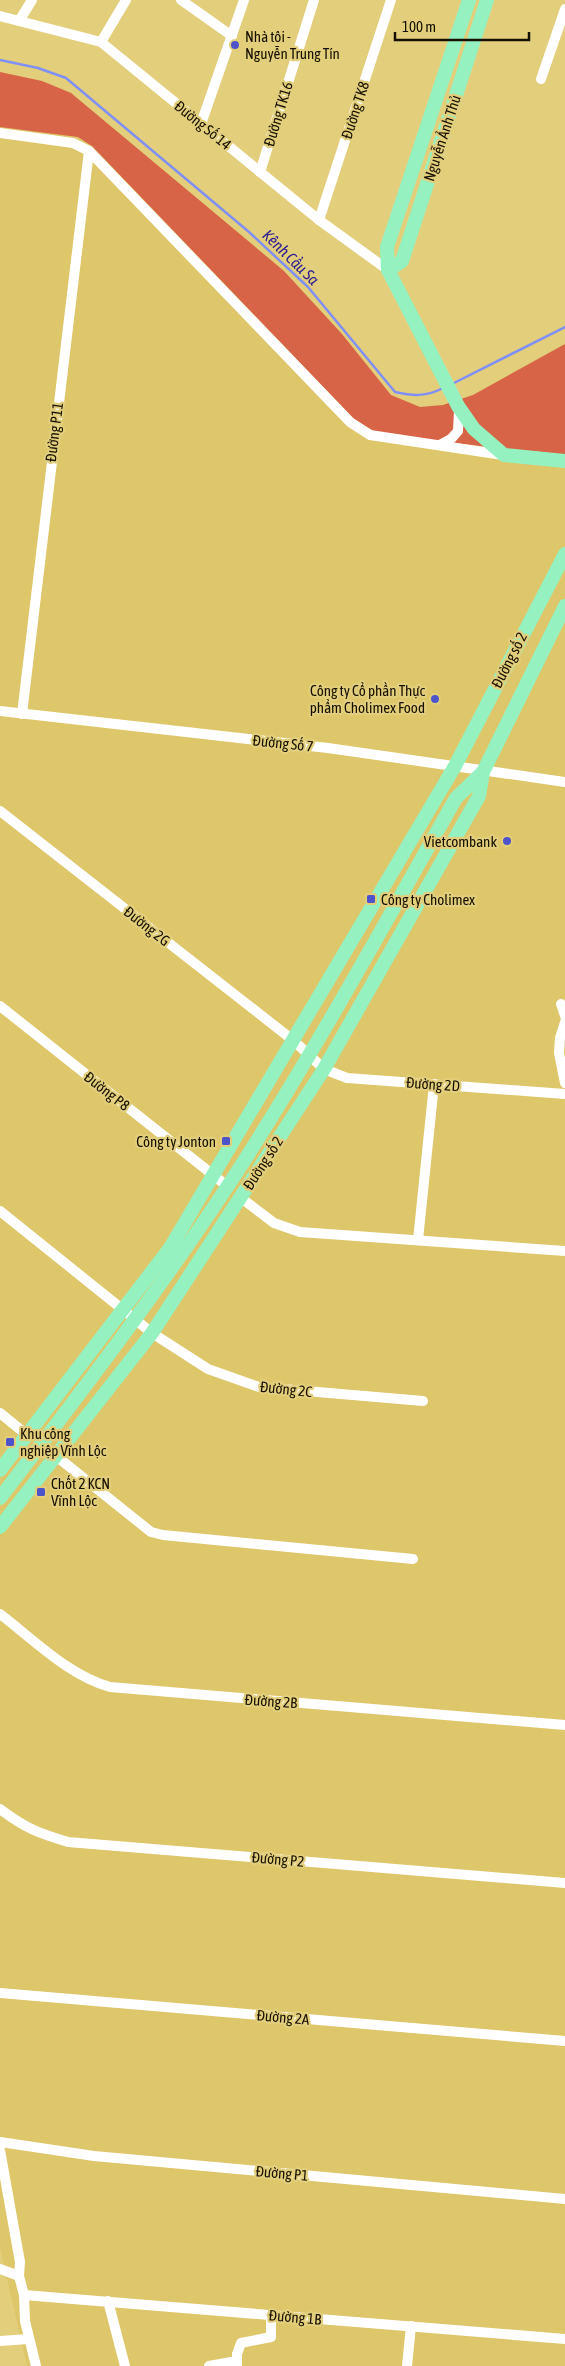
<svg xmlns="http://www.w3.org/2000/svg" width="565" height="2366" font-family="'Asap Condensed',sans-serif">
	<rect width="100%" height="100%" fill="#e3ce7b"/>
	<path fill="#dec66a" d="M0,72l42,9 29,12 213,178 58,63 49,61 29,12 23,-2 30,-10 92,-51v2022h-538l-27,-118z"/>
	<path fill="#d86447" d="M0,72l42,9 29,12 213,178 58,63 49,61 29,12 23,-2 30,-10 92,-51v112l-186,-22 -24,-14 -263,-274 -14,-9 -78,-10z"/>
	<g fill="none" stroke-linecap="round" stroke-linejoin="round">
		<g stroke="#7f8ff6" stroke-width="2.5">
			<path d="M0,60l38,8 28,10 183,154 59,55 87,105c18,4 31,5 48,-4"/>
			<path d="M452,384l113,-57"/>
		</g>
		<g stroke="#fff" stroke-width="10">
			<path d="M181,0l51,36"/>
			<path d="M0,16l101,26 218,178 69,50"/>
			<path d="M19,21l13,-21"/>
			<path d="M101,42l25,-42"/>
			<path d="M541,79l24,-70"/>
			<path d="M201,124l43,-124"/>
			<path d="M0,133l73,10 16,8 261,271 20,13 133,20"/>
			<path d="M260,172l54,-172"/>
			<path d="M319,220l72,-220"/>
			<path d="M440,445l11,-6 7,-8 1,-21"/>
			<path d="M0,711l328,37 237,34"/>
			<path d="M22,714l67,-563"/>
			<path d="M0,811l294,230 30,28 23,9 218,16"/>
			<path d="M561,1004l4,12"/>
			<path d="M0,1006l227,180"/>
			<path d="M565,1022l-5,16 -1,15 6,30"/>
			<path d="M240,1197l34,26 26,9 265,19"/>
			<path d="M0,1211l152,122 56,36 51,18 164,14"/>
			<path d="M418,1240l16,-156"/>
			<path d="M0,1413l27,22"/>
			<path d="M56,1456l95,76 12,3 250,24"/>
			<path d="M0,1614c34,26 68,61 110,73l455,38"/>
			<path d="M0,1809c25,19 38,24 68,33l497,41"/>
			<path d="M0,1993l565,48"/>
			<path d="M0,2142l94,14 471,43"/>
			<path d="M0,2150l20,112 -1,14"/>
			<path d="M0,2269l19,7 5,19 1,26 11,45"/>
			<path d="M24,2295l541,44"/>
			<path d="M108,2301l17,65"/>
			<path d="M0,2341l28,-2"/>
			<path d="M209,2366l28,-5"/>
			<path d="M237,2366v-12l4,-11 30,-6v-22"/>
			<path d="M407,2366l4,-40"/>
		</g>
		<g stroke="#95f2c0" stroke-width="14">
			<path d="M469,0l-82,247 1,23 70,136 16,23 30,26 61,6"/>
			<path d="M388,270l14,-9 85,-261"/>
			<path d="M0,1470l170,-222 285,-482 110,-212"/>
			<path d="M0,1498c81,-106 162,-211 235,-323 79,-122 149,-250 221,-377l27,-26"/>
			<path d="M0,1527l152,-194 172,-264 155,-273 4,-24 82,-166"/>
		</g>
	</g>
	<g fill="#4d54ca" stroke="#e3ce7b" stroke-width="2">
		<circle cx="235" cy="45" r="5"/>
		<circle cx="435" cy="699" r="5"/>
		<circle cx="507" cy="841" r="5"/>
		<rect x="366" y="894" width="10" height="10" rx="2.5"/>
		<rect x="221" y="1136" width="10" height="10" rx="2.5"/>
		<rect x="5" y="1437" width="10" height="10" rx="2.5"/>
		<rect x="36" y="1487" width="10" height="10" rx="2.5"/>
	</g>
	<g text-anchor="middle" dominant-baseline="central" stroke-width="4.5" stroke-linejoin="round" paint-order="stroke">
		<g font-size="15" fill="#161000" stroke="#e3ce7b" text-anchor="start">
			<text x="245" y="36">Nhà tôi -<tspan x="245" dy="17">Nguyễn Trung Tín</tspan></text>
			<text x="425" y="690" text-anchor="end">Công ty Cổ phần Thực<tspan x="425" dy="17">phẩm Cholimex Food</tspan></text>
			<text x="497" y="841" text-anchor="end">Vietcombank</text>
			<text x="381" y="899">Công ty Cholimex</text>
			<text x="216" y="1141" text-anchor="end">Công ty Jonton</text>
			<text x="20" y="1433">Khu công<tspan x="20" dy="17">nghiệp Vĩnh Lộc</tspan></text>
			<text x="51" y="1483">Chốt 2 KCN<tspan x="51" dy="17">Vĩnh Lộc</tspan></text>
		</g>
		<g font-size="15" fill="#161000" stroke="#e3ce7b">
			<text transform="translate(355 110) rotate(-72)">Đường TK8</text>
			<text transform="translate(278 114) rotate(-73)">Đường TK16</text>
			<text transform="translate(203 125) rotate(39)">Đường Số 14</text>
			<text transform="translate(442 138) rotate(-72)">Nguyễn Ảnh Thủ</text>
			<text transform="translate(54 432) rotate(-83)">Đường P11</text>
			<text transform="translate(509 660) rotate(-63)">Đường số 2</text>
			<text transform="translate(283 743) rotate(6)">Đường Số 7</text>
			<text transform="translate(147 926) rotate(38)">Đường 2G</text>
			<text transform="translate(433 1084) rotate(4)">Đường 2D</text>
			<text transform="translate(107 1091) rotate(38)">Đường P8</text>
			<text transform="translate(263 1163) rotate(-57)">Đường số 2</text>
			<text transform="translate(286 1389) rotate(6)">Đường 2C</text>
			<text transform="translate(271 1701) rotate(4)">Đường 2B</text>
			<text transform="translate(278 1859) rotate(5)">Đường P2</text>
			<text transform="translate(283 2017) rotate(5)">Đường 2A</text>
			<text transform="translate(282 2173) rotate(5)">Đường P1</text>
			<text transform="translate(295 2317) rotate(5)">Đường 1B</text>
		</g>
		<g font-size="16" font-style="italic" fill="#281b94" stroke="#e3ce7b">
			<text transform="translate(291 257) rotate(44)">Kênh Cầu Sa</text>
		</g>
	</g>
	<path d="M395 32v8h134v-8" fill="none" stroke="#161000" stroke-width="2.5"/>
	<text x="402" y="32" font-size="15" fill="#161000" stroke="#e3ce7b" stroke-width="4" paint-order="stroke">100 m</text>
</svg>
